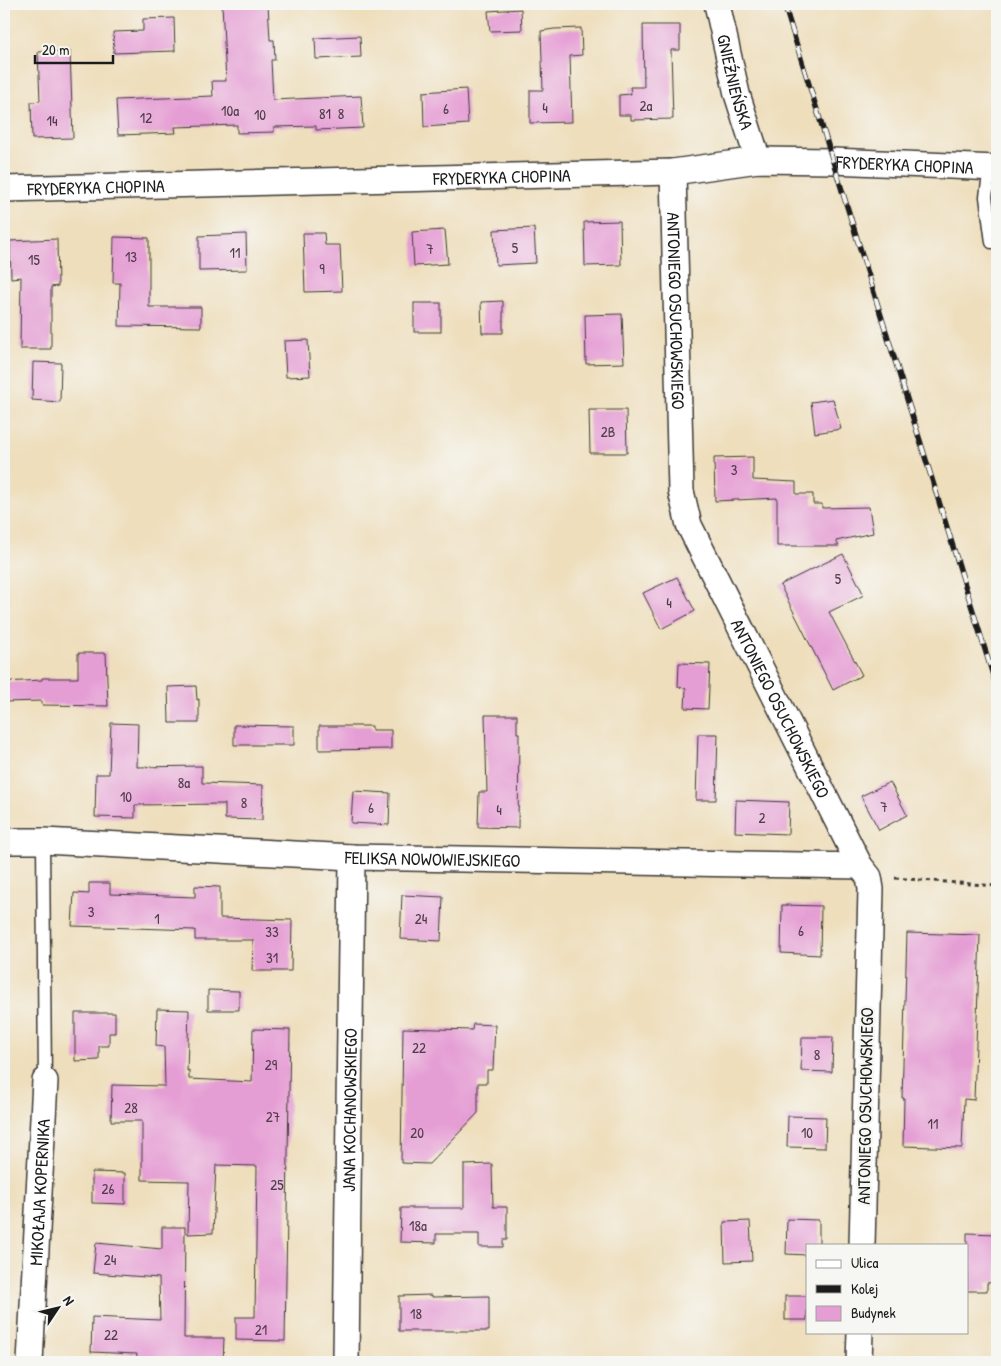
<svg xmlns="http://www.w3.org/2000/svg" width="1001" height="1366" font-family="'Patrick Hand',sans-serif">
	<rect width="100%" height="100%" fill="#f6f6f2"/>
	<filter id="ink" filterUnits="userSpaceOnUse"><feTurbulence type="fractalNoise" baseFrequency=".02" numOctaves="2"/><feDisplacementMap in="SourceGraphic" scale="10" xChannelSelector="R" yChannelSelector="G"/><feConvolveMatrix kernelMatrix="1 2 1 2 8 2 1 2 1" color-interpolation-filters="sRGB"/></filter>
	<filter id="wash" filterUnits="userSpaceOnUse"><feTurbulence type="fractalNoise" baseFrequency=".0096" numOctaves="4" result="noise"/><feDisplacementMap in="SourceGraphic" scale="20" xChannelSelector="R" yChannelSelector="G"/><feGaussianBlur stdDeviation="1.12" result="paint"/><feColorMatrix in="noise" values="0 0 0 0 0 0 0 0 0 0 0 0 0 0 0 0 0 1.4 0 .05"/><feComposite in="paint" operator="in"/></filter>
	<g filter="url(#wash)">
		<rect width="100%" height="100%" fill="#eedebc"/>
		<g id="blocks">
			<g fill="#e59ed4">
				<path d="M222,4h46l2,36h4l1,20h-4l2,40 88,-4 2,32 -47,2v-4l-42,1v5l-37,1v-8l-62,2 1,6 -58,2 -2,-35 97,-4 -1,-15h14z"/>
				<path d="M521,9l1,21 -32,1 -2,-20z"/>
				<path d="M174,18l1,33 -61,2 -1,-21 30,-1v-12z"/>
				<path d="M643,25h37v25h-9l2,69 -42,1v-5h-12v-20l12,-1 -1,-7h14z"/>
				<path d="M581,28l1,27 -12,1 2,66 -42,1v-33h13l-2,-59 13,-2z"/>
				<path d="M360,36l1,21 -45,2 -1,-21z"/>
				<path d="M70,51l3,87 -41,1 -1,-37 9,-1 -2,-49z"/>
				<path d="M466,89l2,35 -44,3 -1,-35z"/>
				<path d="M620,221l1,44 -36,1 -1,-44z"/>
				<path d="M534,228l2,35 -40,2 -2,-35z"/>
				<path d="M445,230l3,34 -34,2 -2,-34z"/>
				<path d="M303,233h21l1,12h15l2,46 -37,1z"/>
				<path d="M246,234l1,36 -48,1v-35z"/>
				<path d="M114,237l35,1v69h52v20l-82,-1 1,-43h-7z"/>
				<path d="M57,239l1,47 -7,1v62h-31l1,-72 -10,1 -1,-37z"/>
				<path d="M503,301v32h-21l-1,-31z"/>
				<rect x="414" y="303" width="27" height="29"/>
				<path d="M622,314l2,49 -38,1 -1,-49z"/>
				<path d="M308,340l2,36 -24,1 -2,-36z"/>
				<path d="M33,362l28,1 -1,39 -28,-2z"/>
				<path d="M833,399l8,30 -26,4 -4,-31z"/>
				<path d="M589,410h37l1,43h-37z"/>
				<path d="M753,457v23l43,2v12h17v10h9v4l47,-1 4,26 -37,8 3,5h-62v-48l-62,3 -1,-43z"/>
				<path d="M843,554l21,41 -35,17 33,63 -29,15 -53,-105z"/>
				<path d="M677,577l18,34 -34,18 -18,-36z"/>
				<path d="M78,653h28l2,53 -66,-1v-4l-38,1v-20l38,-2v-2h36z"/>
				<path d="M679,663l31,1 -2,45 -23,-1 1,-20 -8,-1z"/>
				<path d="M196,686l1,14 2,-1v24h-30l-1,-36z"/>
				<path d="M485,715h32v18h2l-1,95 -40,-1 1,-35h8z"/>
				<path d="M111,723l27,1 -1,43 65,-1v17l61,2 -1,35 -37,-1v-15l-90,1v13l-40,-1 1,-43h13z"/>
				<path d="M234,725l60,1v19h-60z"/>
				<path d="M319,726h53v4h19v19l-72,1z"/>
				<path d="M698,734h20l-2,66h-20z"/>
				<path d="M890,782l17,33 -28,15 -18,-34z"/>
				<path d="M353,791l37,2 -1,32 -38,-2z"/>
				<path d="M736,800l53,2 -1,32 -53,-2z"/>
				<path d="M89,883h21v11l85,3v-11l25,1v31l72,2 -1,51h-39l1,-31h-58v-10l-123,-4 2,-33 15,1z"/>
				<path d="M402,895l41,2 -2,44 -41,-2z"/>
				<path d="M782,905l39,1 -1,49 -39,-2z"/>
				<path d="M907,933l73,2 -6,165 -10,-1 -2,49 -59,-2 1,-48h-2z"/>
				<path d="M208,990l31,1v19h-31z"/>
				<path d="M157,1009l32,1 -2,61 2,-1v9l63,3 1,-53 37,1 -5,311 -49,-1v-23h19l2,-151 -41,-1 -3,68 -25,1 1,-53 -47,-1v-59h-31l1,-36 53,1 -1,-39 -8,-1z"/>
				<path d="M75,1013h40v20h-6v13h-10v14l-24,1z"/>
				<path d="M473,1024l22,1 -2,45h-6v13h-9v30l-49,51 -28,-1 2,-135 69,2z"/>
				<path d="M802,1037h31l-1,35 -31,-1z"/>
				<path d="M788,1116l38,1 -1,31 -38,-1z"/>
				<path d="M492,1164l1,43h14v33h-4v7h-24v-13h-43v9l-36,-1 1,-34h63v-43z"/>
				<path d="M92,1172l33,1v31l-33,-1z"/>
				<path d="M787,1219l32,1v25h-12v10l-21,-1z"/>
				<path d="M750,1221l2,40 -27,1 -1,-40z"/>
				<path d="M162,1227h23l-1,111h40l-1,24h-87l1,-8 -46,-2 1,-35 68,3 -1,-42 -66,-5 3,-30 66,6z"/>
				<path d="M967,1233l30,1v48l-10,1v8h-20z"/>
				<path d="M432,1295v2l57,-1v35h-90v-35z"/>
				<rect x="785" y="1296" width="22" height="24"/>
			</g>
		</g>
	</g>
	<g filter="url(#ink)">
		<use href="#blocks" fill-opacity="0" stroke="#3c3934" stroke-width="1"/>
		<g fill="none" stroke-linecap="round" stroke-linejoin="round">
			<g stroke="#3c3934" stroke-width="15">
				<g id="service">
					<path d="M990,167l-4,30 6,45h5"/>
					<path d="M43,841l2,240"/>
				</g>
			</g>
			<g stroke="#3c3934" stroke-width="28">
				<g id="minor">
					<path id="s1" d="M717,4l20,90 21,66"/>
					<path id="s2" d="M673,172l8,319 8,34 171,341 9,11 2,12 -9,356"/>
					<path id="s3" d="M4,189l669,-17 85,-12 75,1 164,7"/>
					<path id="s4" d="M4,841h39l309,16 508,9"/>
					<path id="s5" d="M30,1362l15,-281"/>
					<path id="s6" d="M346,1362l6,-505"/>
					<path d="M859,1362l1,-30"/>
				</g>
			</g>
			<path stroke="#3c3934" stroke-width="3" stroke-dasharray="4 4" stroke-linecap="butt" d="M895,878l102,8"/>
			<use href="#service" stroke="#fff" stroke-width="12"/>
			<use href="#minor" stroke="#fff" stroke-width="25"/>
			<g stroke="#1c1c1c" stroke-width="5.5">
				<path id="rail" d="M784,4l213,684"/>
			</g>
			<use href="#rail" stroke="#f6f6f2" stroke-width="4" stroke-dasharray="11" stroke-linecap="butt"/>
		</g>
	</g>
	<g text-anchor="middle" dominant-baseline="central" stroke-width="5" stroke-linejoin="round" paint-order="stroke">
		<g font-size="15" fill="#4e3c4a">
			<text x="646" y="105">2a</text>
			<text x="545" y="107">4</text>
			<text x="446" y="108">6</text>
			<text x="230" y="110">10a</text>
			<text x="325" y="113">81</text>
			<text x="341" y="113">8</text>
			<text x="260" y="114">10</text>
			<text x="146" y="117">12</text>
			<text x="52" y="120">14</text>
			<text x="515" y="247">5</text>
			<text x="430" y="248">7</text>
			<text x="235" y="252">11</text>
			<text x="131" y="256">13</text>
			<text x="34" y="259">15</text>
			<text x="322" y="268">9</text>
			<text x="608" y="431">2B</text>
			<text x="734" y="469">3</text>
			<text x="838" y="578">5</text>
			<text x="669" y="602">4</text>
			<text x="184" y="782">8a</text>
			<text x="126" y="796">10</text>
			<text x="244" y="802">8</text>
			<text x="884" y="806">7</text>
			<text x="371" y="807">6</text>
			<text x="499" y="809">4</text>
			<text x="762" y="817">2</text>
			<text x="91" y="911">3</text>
			<text x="157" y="918">1</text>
			<text x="421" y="918">24</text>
			<text x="801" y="930">6</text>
			<text x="272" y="931">33</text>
			<text x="272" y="957">31</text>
			<text x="419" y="1047">22</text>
			<text x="817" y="1054">8</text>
			<text x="271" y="1064">29</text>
			<text x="131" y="1107">28</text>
			<text x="273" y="1116">27</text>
			<text x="933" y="1123">11</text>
			<text x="417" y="1132">20</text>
			<text x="807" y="1132">10</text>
			<text x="277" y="1184">25</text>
			<text x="108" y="1188">26</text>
			<text x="418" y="1225">18a</text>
			<text x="110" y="1259">24</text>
			<text x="416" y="1313">18</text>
			<text x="261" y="1329">21</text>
			<text x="111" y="1334">22</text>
		</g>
		<g font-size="18" fill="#1c1c1c" stroke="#f6f6f2">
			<text stroke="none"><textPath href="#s1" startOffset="80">GNIEŹNIEŃSKA</textPath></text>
			<text stroke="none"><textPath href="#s3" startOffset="902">FRYDERYKA CHOPINA</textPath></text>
			<text stroke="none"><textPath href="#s3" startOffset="498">FRYDERYKA CHOPINA</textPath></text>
			<text stroke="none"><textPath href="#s3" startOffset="92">FRYDERYKA CHOPINA</textPath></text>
			<text stroke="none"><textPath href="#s2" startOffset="139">ANTONIEGO OSUCHOWSKIEGO</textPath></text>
			<text stroke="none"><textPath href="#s2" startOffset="559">ANTONIEGO OSUCHOWSKIEGO</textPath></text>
			<text stroke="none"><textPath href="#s4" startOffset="429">FELIKSA NOWOWIEJSKIEGO</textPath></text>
			<text transform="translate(865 1106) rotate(-89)">ANTONIEGO OSUCHOWSKIEGO</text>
			<text stroke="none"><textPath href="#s6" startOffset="252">JANA KOCHANOWSKIEGO</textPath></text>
			<text stroke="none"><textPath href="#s5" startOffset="170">MIKOŁAJA KOPERNIKA</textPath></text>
		</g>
	</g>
	<rect width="1001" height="1366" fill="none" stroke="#f6f6f2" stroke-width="20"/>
	<rect x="806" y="1244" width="162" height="90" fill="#f6f6f2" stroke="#9f9f9c"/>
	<rect x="816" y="1260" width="25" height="8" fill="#ffffff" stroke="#9f9f9c"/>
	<text x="851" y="1268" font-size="15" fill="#1c1c1c">Ulica</text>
	<rect x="816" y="1285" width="25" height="8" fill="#1c1c1c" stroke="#9f9f9c"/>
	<text x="851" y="1294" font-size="15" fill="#1c1c1c">Kolej</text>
	<rect x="816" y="1306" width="25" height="15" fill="#e59ed4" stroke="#9f9f9c"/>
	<text x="851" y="1318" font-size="15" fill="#1c1c1c">Budynek</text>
	<g transform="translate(58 1308) rotate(55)" stroke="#f6f6f2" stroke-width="4" paint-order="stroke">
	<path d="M0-4L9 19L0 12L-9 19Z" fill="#1c1c1c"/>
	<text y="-8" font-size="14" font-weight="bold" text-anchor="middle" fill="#1c1c1c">N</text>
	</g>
	<path d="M35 55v8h78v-8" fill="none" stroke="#1c1c1c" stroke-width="2.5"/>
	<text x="42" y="55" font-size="15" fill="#1c1c1c" stroke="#f6f6f2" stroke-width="4" paint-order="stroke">20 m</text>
</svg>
